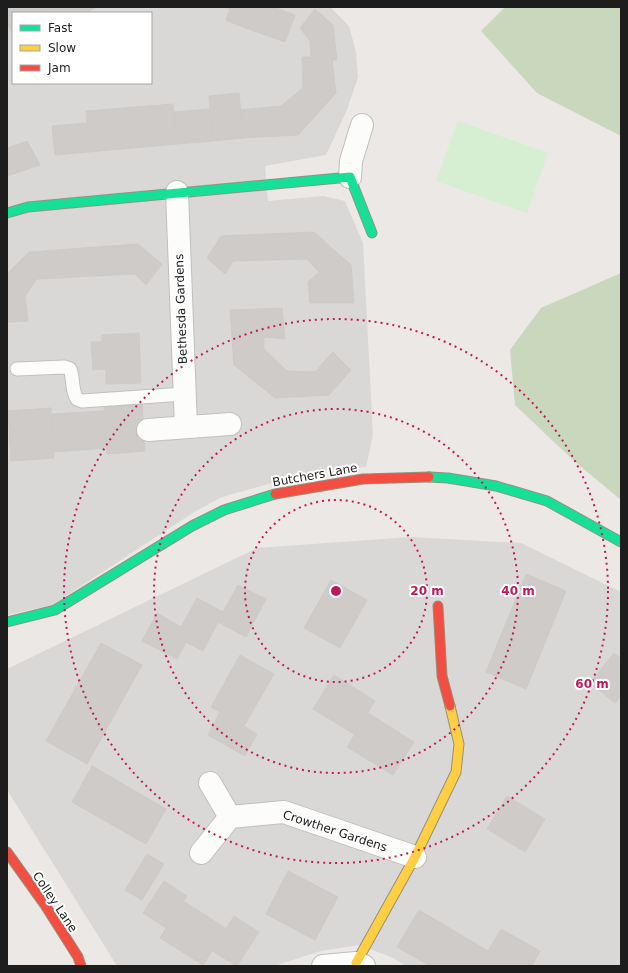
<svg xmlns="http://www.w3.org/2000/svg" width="628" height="973" font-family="'DejaVu Sans',sans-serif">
	<rect width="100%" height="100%" fill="#ebe8e5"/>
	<g fill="#dad8d7" fill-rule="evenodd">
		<path d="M7,7h323l19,19 7,26 2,25 -11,33 -21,45 -61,11 3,35 55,-5 22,5 18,42 10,192 -7,32 -38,3 -49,11 -57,16 -26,14 -144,94 -45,10zM13,13h138v70h-138z"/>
		<path d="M411,537l110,6 100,49v374h-215l-15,-9 -32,-12 -38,6 -47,15h-157l-110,-176v-121l250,-121z"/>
	</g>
	<g fill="#c9d7bd">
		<path d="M505,7h116v129l-84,-43 -56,-62z"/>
		<path d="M621,273v227l-48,-40 -58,-55 -5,-55 31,-42z"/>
	</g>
	<path fill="#d6efd3" d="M458,121l90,32 -21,60 -91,-32z"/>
	<g fill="#cecbc8" stroke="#cecac7">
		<path d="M7,7h37l3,6h-34v22l-6,-12z"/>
		<path d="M44,7h53l-12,6h-38z"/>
		<path d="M225,7h26l-8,20 -17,-7 4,-11z"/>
		<path d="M251,7h22l22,8 -10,27 -42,-15z"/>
		<path d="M315,9l18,16 4,35h-5l4,33 -38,42 -55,3 -3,-28 41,-4 22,-18 -1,-31h9l-1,-16 -10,-13z"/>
		<path d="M239,93l4,45 -30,3 -4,-45z"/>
		<path d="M173,104l4,40 -122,11 -3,-29 35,-3 -1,-12z"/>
		<path d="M210,109l3,32 -36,3 -3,-32z"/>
		<path d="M27,141l13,24 -33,11v-28z"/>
		<path d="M314,232l37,33 3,38h-44l-2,-21 11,-10 -12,-13 -74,2 -8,13 -18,-16 14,-22z"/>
		<path d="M138,244l24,20 -16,21 -11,-11 -98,5 -12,17 3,25 -21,1v-48l22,-22z"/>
		<path d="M282,308l3,31 -21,-2v12l23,22 28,1 18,-20 18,18 -22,25 -54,3 -41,-33 -4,-55z"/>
		<path d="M139,333l2,50 -35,1v-15l-13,1 -2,-28h11v-7z"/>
		<path d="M142,402l3,49 -38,3 -3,-50z"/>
		<path d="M51,408l3,50 -43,3 -3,-50z"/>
		<path d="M105,411l2,37 -53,4 -3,-38z"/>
		<path d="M526,574l40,17 -40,98 -40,-17z"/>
		<path d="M331,580l36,20 -27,48 -36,-20z"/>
		<path d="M238,585l28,14 -20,38 -28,-15 -15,29 -17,-9 -9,17 -35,-18 15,-28 24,14 16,-29 26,14z"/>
		<path d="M101,643l41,22 -55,99 -41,-23z"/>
		<path d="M614,653l7,6v37l-6,7 -25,-20z"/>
		<path d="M240,655l34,19 -30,52 -33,-19z"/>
		<path d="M334,675l41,26 -21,33 -41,-25z"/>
		<path d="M220,712l37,22 -12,22 -37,-21z"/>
		<path d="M368,713l46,29 -21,33 -46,-28z"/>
		<path d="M92,766l74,43 -20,35 -74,-42z"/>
		<path d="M507,796l38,23 -20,33 -38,-23z"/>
		<path d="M147,854l17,10 -22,36 -17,-10z"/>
		<path d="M288,871l50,26 -23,43 -49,-26z"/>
		<path d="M164,881l23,15 -21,32 -23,-15z"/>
		<path d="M183,901l24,15 -23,37 -24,-15z"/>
		<path d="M419,910l69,41 -9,15h-49l-33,-19z"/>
		<path d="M207,916l19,13 -23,36 -19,-12z"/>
		<path d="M234,916l25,16 -22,34 -25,-15z"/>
		<path d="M501,929l39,22 -8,15h-53z"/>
	</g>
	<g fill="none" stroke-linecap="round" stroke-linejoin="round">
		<g stroke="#c1bfbe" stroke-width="15">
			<path id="lane" d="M17,369l48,-2 5,2c4,10 1,21 7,30l5,2 102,-7"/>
		</g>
		<g stroke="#c1bfbe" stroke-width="24">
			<g id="street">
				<path d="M350,177l1,-16 11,-36"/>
				<path d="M177,192l9,235"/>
				<path d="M148,430l82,-6"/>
				<path d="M210,783l20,34"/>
				<path d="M201,853l29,-36 54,-5 131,45"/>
				<path d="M323,966l33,-3 8,3"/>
			</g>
		</g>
		<g stroke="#93927f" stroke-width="11">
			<g id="fast">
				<path d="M7,213l21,-6 322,-30 22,56"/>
				<path d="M429,477l19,1 48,8 51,15 74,41"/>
				<path d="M7,622l48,-12 137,-84 32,-16 51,-16"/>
			</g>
		</g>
		<g stroke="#93927f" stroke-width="11">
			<path id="slow" d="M356,963l59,-106 41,-85 3,-28 -9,-38"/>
		</g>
		<g stroke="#93927f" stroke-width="11">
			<g id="jam">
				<path d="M275,494l88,-15 66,-2"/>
				<path d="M438,606l4,70 8,30"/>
				<path d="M7,852l38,53 33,52 3,9"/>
			</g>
		</g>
		<use href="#lane" stroke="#fcfcfb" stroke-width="13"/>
		<use href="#street" stroke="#fcfcfb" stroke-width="22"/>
		<use href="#fast" stroke="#16e098" stroke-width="9"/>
		<use href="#slow" stroke="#ffcf43" stroke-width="9"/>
		<use href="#jam" stroke="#f24e42" stroke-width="9"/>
	</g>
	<g fill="none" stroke="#c2185b" stroke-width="2" stroke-dasharray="2 4">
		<circle cx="336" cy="591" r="91"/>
		<circle cx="336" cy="591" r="182"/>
		<circle cx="336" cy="591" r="272"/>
	</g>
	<g text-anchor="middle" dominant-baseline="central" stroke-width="4" stroke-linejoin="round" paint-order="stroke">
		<g font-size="12" fill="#1d1d1d" stroke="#fff">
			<text transform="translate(181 309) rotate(-92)">Bethesda Gardens</text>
			<text transform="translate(315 475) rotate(-10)">Butchers Lane</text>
			<text transform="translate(335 831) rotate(18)">Crowther Gardens</text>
			<text transform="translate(55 902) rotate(56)">Colley Lane</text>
		</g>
	</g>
	<circle cx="336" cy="591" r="6" fill="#c2185b" stroke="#fff" stroke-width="2"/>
	<g font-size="12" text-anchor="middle" font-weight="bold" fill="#c2185b" stroke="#fff" stroke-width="4" stroke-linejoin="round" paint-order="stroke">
		<text x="427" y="595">20 m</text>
		<text x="518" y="595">40 m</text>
		<text x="592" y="688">60 m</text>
	</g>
	<rect width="628" height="973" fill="none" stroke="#1d1d1d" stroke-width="16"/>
	<rect x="12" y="12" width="140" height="72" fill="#ffffff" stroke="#a5a5a5"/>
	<rect x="20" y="25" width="20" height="6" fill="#16e098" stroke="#a5a5a5"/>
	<text x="48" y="32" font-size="12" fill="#1d1d1d">Fast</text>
	<rect x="20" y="45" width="20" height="6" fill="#ffcf43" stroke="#a5a5a5"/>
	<text x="48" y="52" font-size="12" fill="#1d1d1d">Slow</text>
	<rect x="20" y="65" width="20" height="6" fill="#f24e42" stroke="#a5a5a5"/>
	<text x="48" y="72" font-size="12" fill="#1d1d1d">Jam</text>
</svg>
